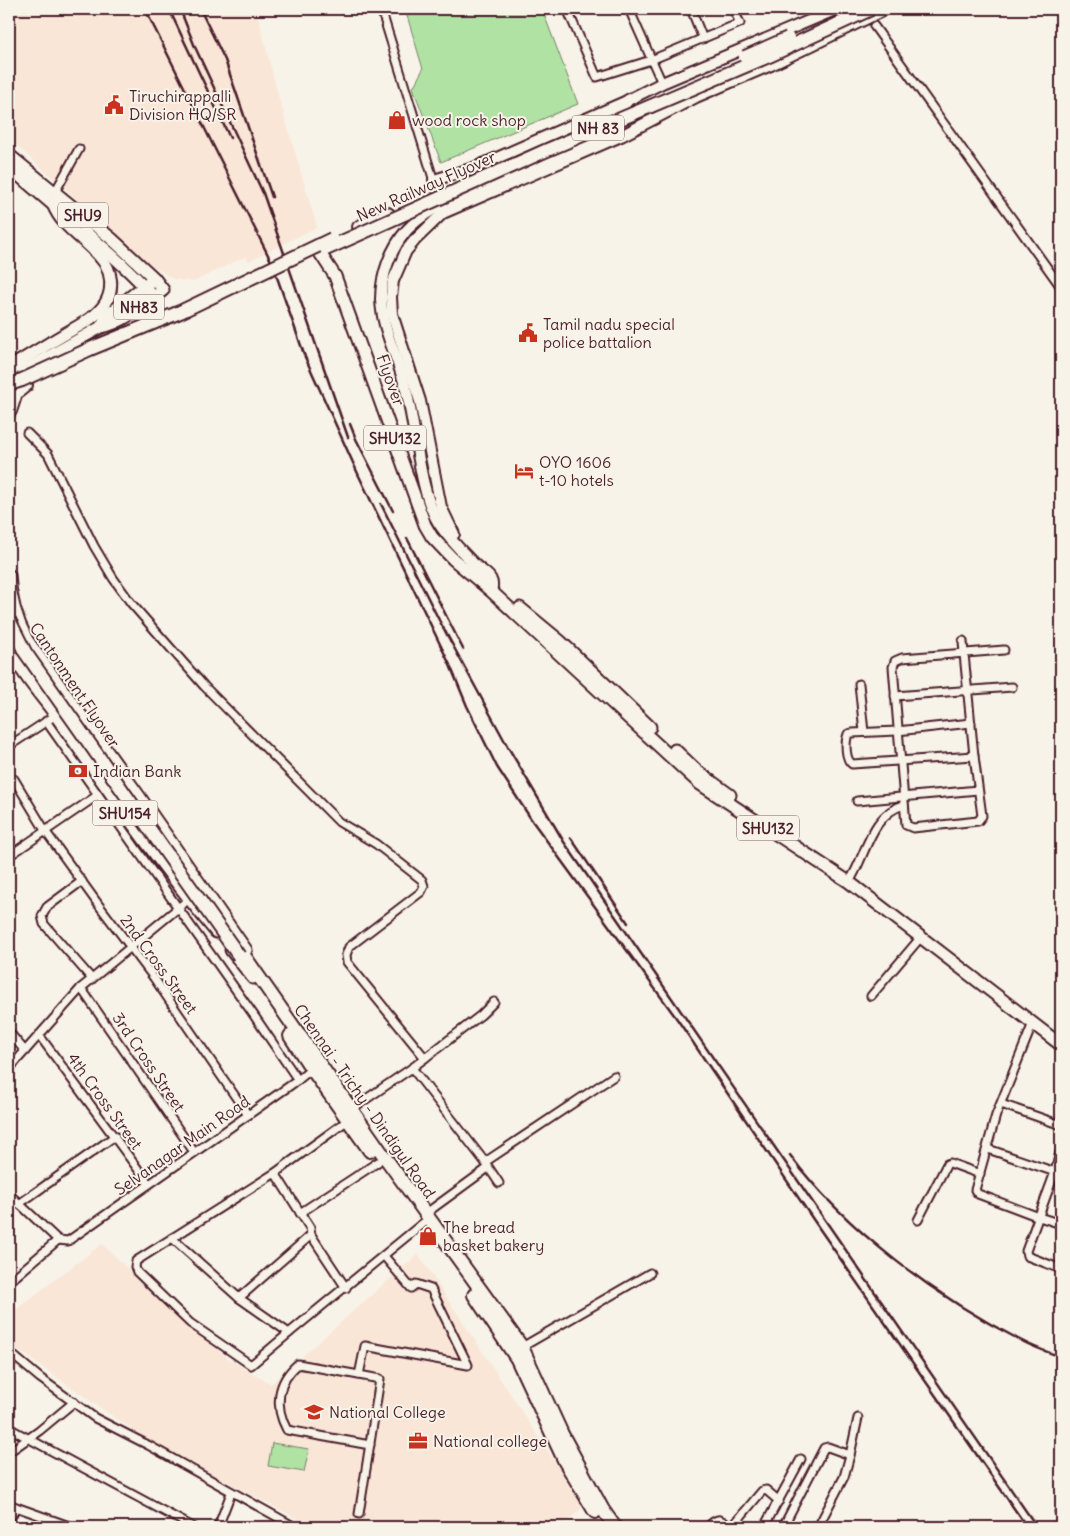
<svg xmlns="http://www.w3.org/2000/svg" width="1070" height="1536" font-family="Delius,sans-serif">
	<rect width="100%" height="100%" fill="#f7f3e8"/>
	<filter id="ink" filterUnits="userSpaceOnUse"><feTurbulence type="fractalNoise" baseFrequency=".02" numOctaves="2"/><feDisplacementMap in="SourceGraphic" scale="10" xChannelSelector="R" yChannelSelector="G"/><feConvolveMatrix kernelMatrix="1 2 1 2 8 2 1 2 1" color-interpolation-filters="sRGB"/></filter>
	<g filter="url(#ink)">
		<g fill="#f9e6d7">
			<path d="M9,9h247l22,86 39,132 -68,34 -3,-5 -53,26 -20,-3 -26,-17 -138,-123z"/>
			<path d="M102,1244l46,45 81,70 42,25 147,-130 166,252 -23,21h-248l-166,-87 -138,-96v-29z"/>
		</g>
		<g fill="#afe2a3" stroke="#7c8067">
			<path d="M405,9h137l36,95 -137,58 -28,-74 10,-19z"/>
			<path d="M272,1443l37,6 -5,23 -36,-6z"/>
		</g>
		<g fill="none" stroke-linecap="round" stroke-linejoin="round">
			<g stroke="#4a1f2b" stroke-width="11">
				<g id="street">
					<path d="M381,9l59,192"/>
					<path d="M567,9l30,68 54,-17 89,-37 -7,-14"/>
					<path d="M629,9l33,74"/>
					<path d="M691,9l12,30"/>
					<path d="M874,26l187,261"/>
					<path d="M55,192l24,-43"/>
					<path d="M27,433l21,21 46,92 19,32 18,25 73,83 135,136 37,22 46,36 2,6 -3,6 -72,55 -3,8 1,7 78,96"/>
					<path d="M963,641l1,13 10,102 8,60 -4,5 -65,7 -7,-3 -13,-158 2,-6 7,-3 102,-8"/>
					<path d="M859,684l5,48"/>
					<path d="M895,696l117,-9"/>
					<path d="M46,721l207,293 45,66"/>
					<path d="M971,723l-74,8 -45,2 -4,1c-3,8 -3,25 4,30l122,-8"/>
					<path d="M9,746l41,-27"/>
					<path d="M14,779l32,53 52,72 56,74 94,137"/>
					<path d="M857,801l121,-11"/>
					<path d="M9,856l89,-61"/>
					<path d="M82,881l-35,26 -5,9 2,8 48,55"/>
					<path d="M849,882c17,-25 21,-68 55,-77"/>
					<path d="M81,988l113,164"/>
					<path d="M871,996l50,-59"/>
					<path d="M1033,1023l-37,92 -21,75 3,4 61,23 22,7"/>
					<path d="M9,1032l16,19"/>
					<path d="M39,1035l110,149"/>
					<path d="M412,1068l73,94 14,21"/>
					<path d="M9,1069l72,-81 108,-89"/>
					<path d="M1001,1104l60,21"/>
					<path d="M350,1110l62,-42 69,-53 13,-13"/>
					<path d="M1061,1148l-6,24 -29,79 1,5 34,13"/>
					<path d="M988,1149l73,25"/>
					<path d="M485,1162l129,-86"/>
					<path d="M275,1173l35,55 1,7 -72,63 50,35 -38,32 -61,-42 -53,-51 -2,-5 1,-6 139,-88 73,-53"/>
					<path d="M9,1194l49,46"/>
					<path d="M19,1204l96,-68"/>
					<path d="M300,1213l78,-51"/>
					<path d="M425,1214l63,-46"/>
					<path d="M918,1220l29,-56 3,-1 30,11"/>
					<path d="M311,1235l35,53"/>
					<path d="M172,1238l67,60"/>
					<path d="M58,1240l10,1 230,-161 16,-13"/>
					<path d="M9,1282l49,-42"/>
					<path d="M289,1333l134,-110"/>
					<path d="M522,1347l128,-74"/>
					<path d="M9,1352l31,26 55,40 53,27 147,82"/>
					<path d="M359,1375l-61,-11c-21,18 -24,42 -11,66l83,15"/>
					<path d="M9,1428l184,99"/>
					<path d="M9,1452l30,-21 35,-29"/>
					<path d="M850,1455l8,-37"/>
					<path d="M9,1504l7,3 -7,14"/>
					<path d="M16,1507l56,20"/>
					<path d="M1059,1512l2,-1"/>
					<path d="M359,1514l21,-135 -21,-4 6,-29 103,19 -37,-76 -15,-5 -5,4 -27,-32"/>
					<path d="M218,1527l13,-34"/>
					<path d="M707,1527c11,-9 12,-10 23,0"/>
					<path d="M732,1527l30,-36 4,-1 13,11"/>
					<path d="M764,1527l37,-68"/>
					<path d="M783,1527l41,-79 4,-1 22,8 -6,22 -26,50"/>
				</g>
			</g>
			<g stroke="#4a1f2b" stroke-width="14">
				<g id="secondary">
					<path d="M434,180l40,-12 153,-67"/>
					<path d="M454,534l-13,-27 -21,-106 -28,-87 -1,-17 2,-16 13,-30 9,-11 28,-27 178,-77 75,-39 75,-32 109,-53 3,-3"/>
					<path d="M491,591c1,-3 2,-7 0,-11 -2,-6 -11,-10 -16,-15 -13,-13 -27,-27 -37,-43 -19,-31 -22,-95 -32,-132 -7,-31 -24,-59 -25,-91 0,-24 10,-51 26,-69 21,-23 58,-36 86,-48 32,-14 65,-28 97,-42l16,-10 22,-30 34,-17 175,-74"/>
					<path d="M9,669l14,-9"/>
				</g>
			</g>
			<g stroke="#4a1f2b" stroke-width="15">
				<g id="primary">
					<path d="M9,155l103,84 42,39 9,12c-18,14 -40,33 -62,37l-92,52"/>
					<path d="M9,167l48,41"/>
					<path d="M84,231c25,21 49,42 70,66"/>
					<path d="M316,247l19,29 90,249 7,12 21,22 38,32 209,193 149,98 212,163"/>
					<path d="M101,327l6,-11 43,-35"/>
					<path d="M9,368c18,-11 37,-23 56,-34 13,-8 31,-16 40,-30 9,-14 7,-34 -4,-46 -15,-19 -39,-30 -48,-54"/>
					<path d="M9,575c1,24 7,44 18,65l112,156 107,154"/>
					<path d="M520,608l40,33 90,86"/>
					<path d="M9,640c8,32 30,51 48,77 51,73 102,146 159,215"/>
					<path d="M675,750l22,21 33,24"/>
					<path d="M231,950l22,28"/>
				</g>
			</g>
			<g stroke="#4a1f2b" stroke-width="16">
				<g id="highway">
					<path d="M359,227l29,-13"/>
					<path d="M10,411l6,-18 10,-8"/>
					<path d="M9,607l9,23"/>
					<path d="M236,944l148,212 138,191 40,87 41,76 12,17"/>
					<path d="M290,1036l21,32 59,83"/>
					<path d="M474,1295l43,64 48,103 30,50"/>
				</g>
			</g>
			<use href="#street" stroke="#f7f3e8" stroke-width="7"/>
			<use href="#secondary" stroke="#f7f3e8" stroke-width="10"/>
			<use href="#primary" stroke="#f7f3e8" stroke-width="11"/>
			<use href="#highway" stroke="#f7f3e8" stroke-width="12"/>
			<g stroke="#4a1f2b" stroke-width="2.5">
				<path d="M145,9l127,254 33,94 54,119 91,189 17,41 30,61 36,55 144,197 144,212 206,296"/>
				<path d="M169,9l61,129"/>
				<path d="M180,9l15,38 68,146 85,244"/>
				<path d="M200,9l25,51 47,137"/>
				<path d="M350,424l6,15 37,72"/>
				<path d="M381,504l58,116 69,127 56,95 473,685"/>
				<path d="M407,538l56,111"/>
				<path d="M571,838l57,85"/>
				<path d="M790,1155c55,75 149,144 232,186 13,7 26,11 39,16"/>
			</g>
			<g stroke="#4a1f2b" stroke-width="16" stroke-linecap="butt">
				<g id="highway-bridge">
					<path d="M745,57l43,-19"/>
					<path d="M326,249l219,-98 224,-95 102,-47"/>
					<path d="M9,384l13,-4 68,-31 90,-37 152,-73"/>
					<path d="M9,620l16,32 214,304"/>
				</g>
			</g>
			<use href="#highway-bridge" stroke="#f7f3e8" stroke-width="12"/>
		</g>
	</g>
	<defs>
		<g id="civic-bare" transform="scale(1.5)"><path d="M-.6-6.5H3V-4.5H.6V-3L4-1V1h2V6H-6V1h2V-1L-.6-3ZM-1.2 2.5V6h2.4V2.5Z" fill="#c8321e" stroke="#f7f3e8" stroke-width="2.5" paint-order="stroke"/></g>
		<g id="shop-bare" transform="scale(1.5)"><path d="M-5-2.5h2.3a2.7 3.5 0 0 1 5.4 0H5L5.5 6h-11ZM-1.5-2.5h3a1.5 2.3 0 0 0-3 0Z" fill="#c8321e" stroke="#f7f3e8" stroke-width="2.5" paint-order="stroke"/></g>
		<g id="hotel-bare" transform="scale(1.5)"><path d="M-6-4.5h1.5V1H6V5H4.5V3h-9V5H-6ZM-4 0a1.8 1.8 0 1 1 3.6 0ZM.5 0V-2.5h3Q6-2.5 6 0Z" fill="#c8321e" stroke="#f7f3e8" stroke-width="2.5" paint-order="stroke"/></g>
		<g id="bank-bare" transform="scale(1.5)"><path d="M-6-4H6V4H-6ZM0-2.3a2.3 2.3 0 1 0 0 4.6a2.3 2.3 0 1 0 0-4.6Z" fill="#c8321e" stroke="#f7f3e8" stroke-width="2.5" paint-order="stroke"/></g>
		<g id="university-bare" transform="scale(1.5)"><path d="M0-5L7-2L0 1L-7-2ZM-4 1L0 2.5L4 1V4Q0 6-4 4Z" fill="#c8321e" stroke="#f7f3e8" stroke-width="2.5" paint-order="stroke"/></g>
		<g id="office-bare" transform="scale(1.5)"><path d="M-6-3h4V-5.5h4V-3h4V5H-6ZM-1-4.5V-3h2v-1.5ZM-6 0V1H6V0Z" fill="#c8321e" stroke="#f7f3e8" stroke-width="2.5" paint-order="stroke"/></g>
	</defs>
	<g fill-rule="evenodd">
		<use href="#civic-bare" x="114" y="105"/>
		<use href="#shop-bare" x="397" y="120"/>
		<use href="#civic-bare" x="528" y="333"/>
		<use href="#hotel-bare" x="524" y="471"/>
		<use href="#bank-bare" x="78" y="771"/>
		<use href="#shop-bare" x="428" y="1236"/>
		<use href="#university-bare" x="314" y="1412"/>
		<use href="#office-bare" x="418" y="1441"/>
	</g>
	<g text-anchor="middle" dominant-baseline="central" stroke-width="4" stroke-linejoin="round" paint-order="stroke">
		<g fill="#f7f3e8" stroke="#7e5f64" stroke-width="1">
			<rect x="572" y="115.5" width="52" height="25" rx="4"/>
			<rect x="58" y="202.5" width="50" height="25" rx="4"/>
			<rect x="114" y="294.5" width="50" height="25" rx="4"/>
			<rect x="364" y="425.5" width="62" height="25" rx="4"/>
			<rect x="92.5" y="800.5" width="65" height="25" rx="4"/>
			<rect x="737" y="815.5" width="62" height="25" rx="4"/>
		</g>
		<g font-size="15" font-weight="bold" fill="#4a1f2b">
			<text x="598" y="128">NH 83</text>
			<text x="83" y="215">SHU9</text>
			<text x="139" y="307">NH83</text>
			<text x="395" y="438">SHU132</text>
			<text x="125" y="813">SHU154</text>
			<text x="768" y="828">SHU132</text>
		</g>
		<g font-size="16" fill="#4a1f2b" stroke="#f7f3e8" text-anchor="start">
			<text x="129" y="96">Tiruchirappalli<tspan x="129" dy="18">Division HQ/SR</tspan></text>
			<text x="412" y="120">wood rock shop</text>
			<text x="543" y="324">Tamil nadu special<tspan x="543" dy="18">police battalion</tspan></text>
			<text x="539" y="462">OYO 1606<tspan x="539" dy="18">t-10 hotels</tspan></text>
			<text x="93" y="771">Indian Bank</text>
			<text x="443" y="1227">The bread<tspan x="443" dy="18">basket bakery</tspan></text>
			<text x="329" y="1412">National College</text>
			<text x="433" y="1441">National college</text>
		</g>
		<g font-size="16" fill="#4a1f2b" stroke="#f7f3e8">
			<text transform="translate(426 186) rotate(-24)">New Railway Flyover</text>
			<text transform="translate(391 380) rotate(70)">Flyover</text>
			<text transform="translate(75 685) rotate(56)">Cantonment Flyover</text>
			<text transform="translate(159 964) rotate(54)">2nd Cross Street</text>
			<text transform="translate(149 1062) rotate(56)">3rd Cross Street</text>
			<text transform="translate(105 1101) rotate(54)">4th Cross Street</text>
			<text transform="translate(365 1101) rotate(55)">Chennai - Trichy - Dindigul Road</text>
			<text transform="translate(182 1145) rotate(-35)">Selvanagar Main Road</text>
		</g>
	</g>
	<rect width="1070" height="1536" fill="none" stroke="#f7f3e8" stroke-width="30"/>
	<rect x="15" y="15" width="1040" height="1506" fill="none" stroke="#4a1f2b" stroke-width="2" filter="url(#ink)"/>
</svg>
